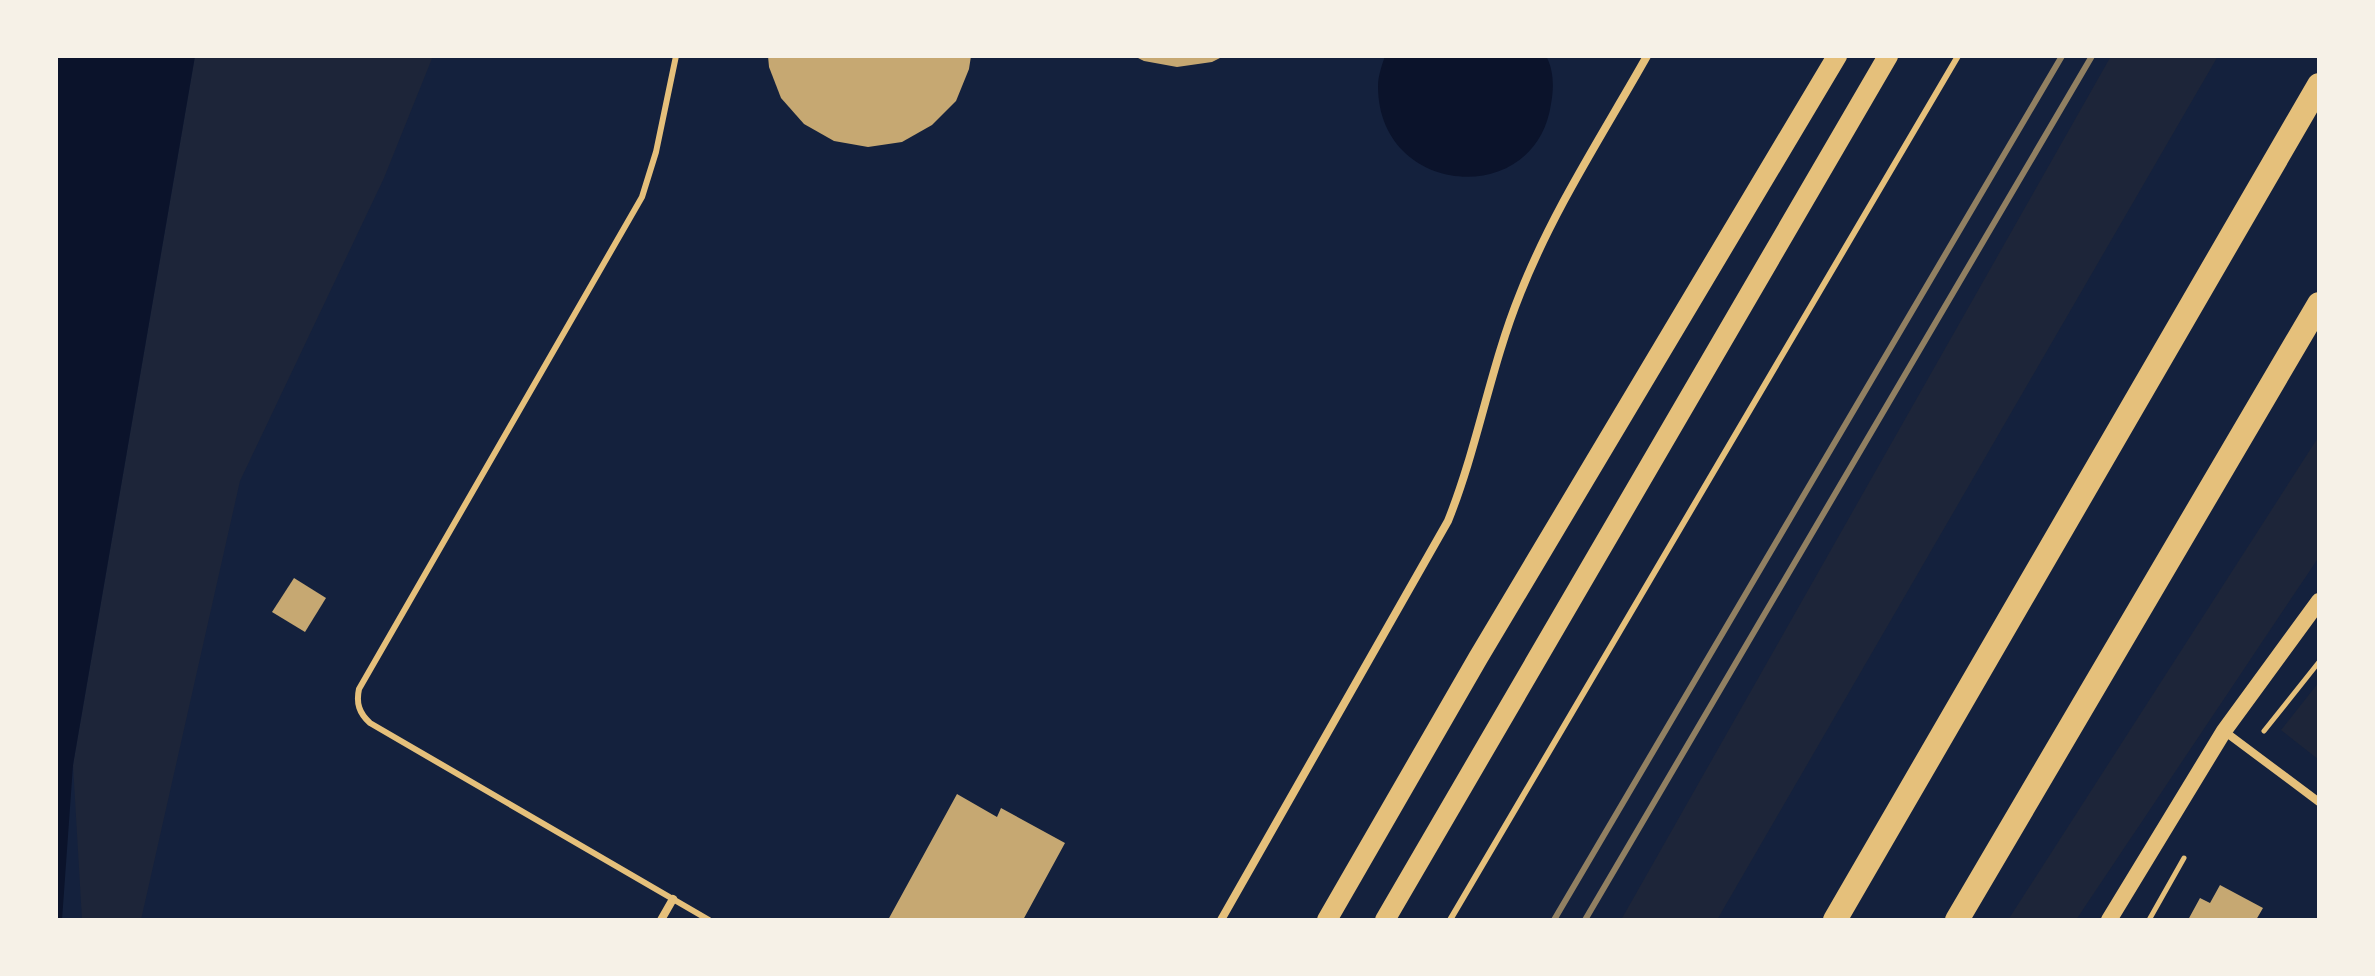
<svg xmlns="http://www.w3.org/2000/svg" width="2375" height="976" font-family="'Sofia Sans Condensed',sans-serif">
	<rect width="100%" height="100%" fill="#14213d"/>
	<g fill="#1d2539">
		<path d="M195,56h238l-49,122 -144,303 -99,439h-59l-9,-155z"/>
		<path d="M2111,56h107l-501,864h-96z"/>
		<path d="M2319,436v121l-243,363h-68z"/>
		<path d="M2319,682v78l-38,-30z"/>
	</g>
	<g fill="#0b132b">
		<path d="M56,56h139l-122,709 -11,155h-6z"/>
		<path d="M1385,56h161c8,14 8,32 5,48 -15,105 -173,94 -173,-18 0,-10 4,-21 7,-30z"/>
	</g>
	<g fill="#c6a872">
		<path d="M768,56h203l-2,13 -13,32 -24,24 -30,17 -34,5 -34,-6 -30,-17 -23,-26 -12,-31z"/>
		<path d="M1134,56h90l-12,6 -35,5 -33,-6z"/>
		<path d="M294,578l32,20 -21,34 -33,-20z"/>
		<path d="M957,794l40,23 4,-9 64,35 -42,77h-135z"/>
		<path d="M2220,885l43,23 -7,12h-68l12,-22 10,5z"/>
	</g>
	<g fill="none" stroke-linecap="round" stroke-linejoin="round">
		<g stroke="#e5c07b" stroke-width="5">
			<path d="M2264,731l55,-69"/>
			<path d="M2149,920l35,-62"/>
		</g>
		<g stroke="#e5c07b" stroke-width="6">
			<path d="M676,56l-20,96 -14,45 -283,492c-3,14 0,24 11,34l339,197"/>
			<path d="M1450,920l508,-864"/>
		</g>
		<g stroke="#e5c07b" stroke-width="8">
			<path d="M2224,731l95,71"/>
			<path d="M661,920l12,-21"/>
			<path d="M1221,920l227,-399c30,-75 42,-153 72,-227 33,-84 83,-160 127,-238"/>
		</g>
		<path stroke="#e5c07b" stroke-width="16" d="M2109,920l115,-189 95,-130"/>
		<g stroke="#e5c07b" stroke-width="20">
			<path d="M1327,920l151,-262 359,-602"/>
			<path d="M1385,920l503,-864"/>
		</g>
		<g stroke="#e5c07b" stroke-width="24">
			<path d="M1835,920l484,-835"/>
			<path d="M1957,920l362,-616"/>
		</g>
		<g stroke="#918062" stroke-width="6">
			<path d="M1554,920l508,-864"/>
			<path d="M1585,920l507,-864"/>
		</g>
	</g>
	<rect width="2375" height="976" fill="none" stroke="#f6f1e7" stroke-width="116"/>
</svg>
